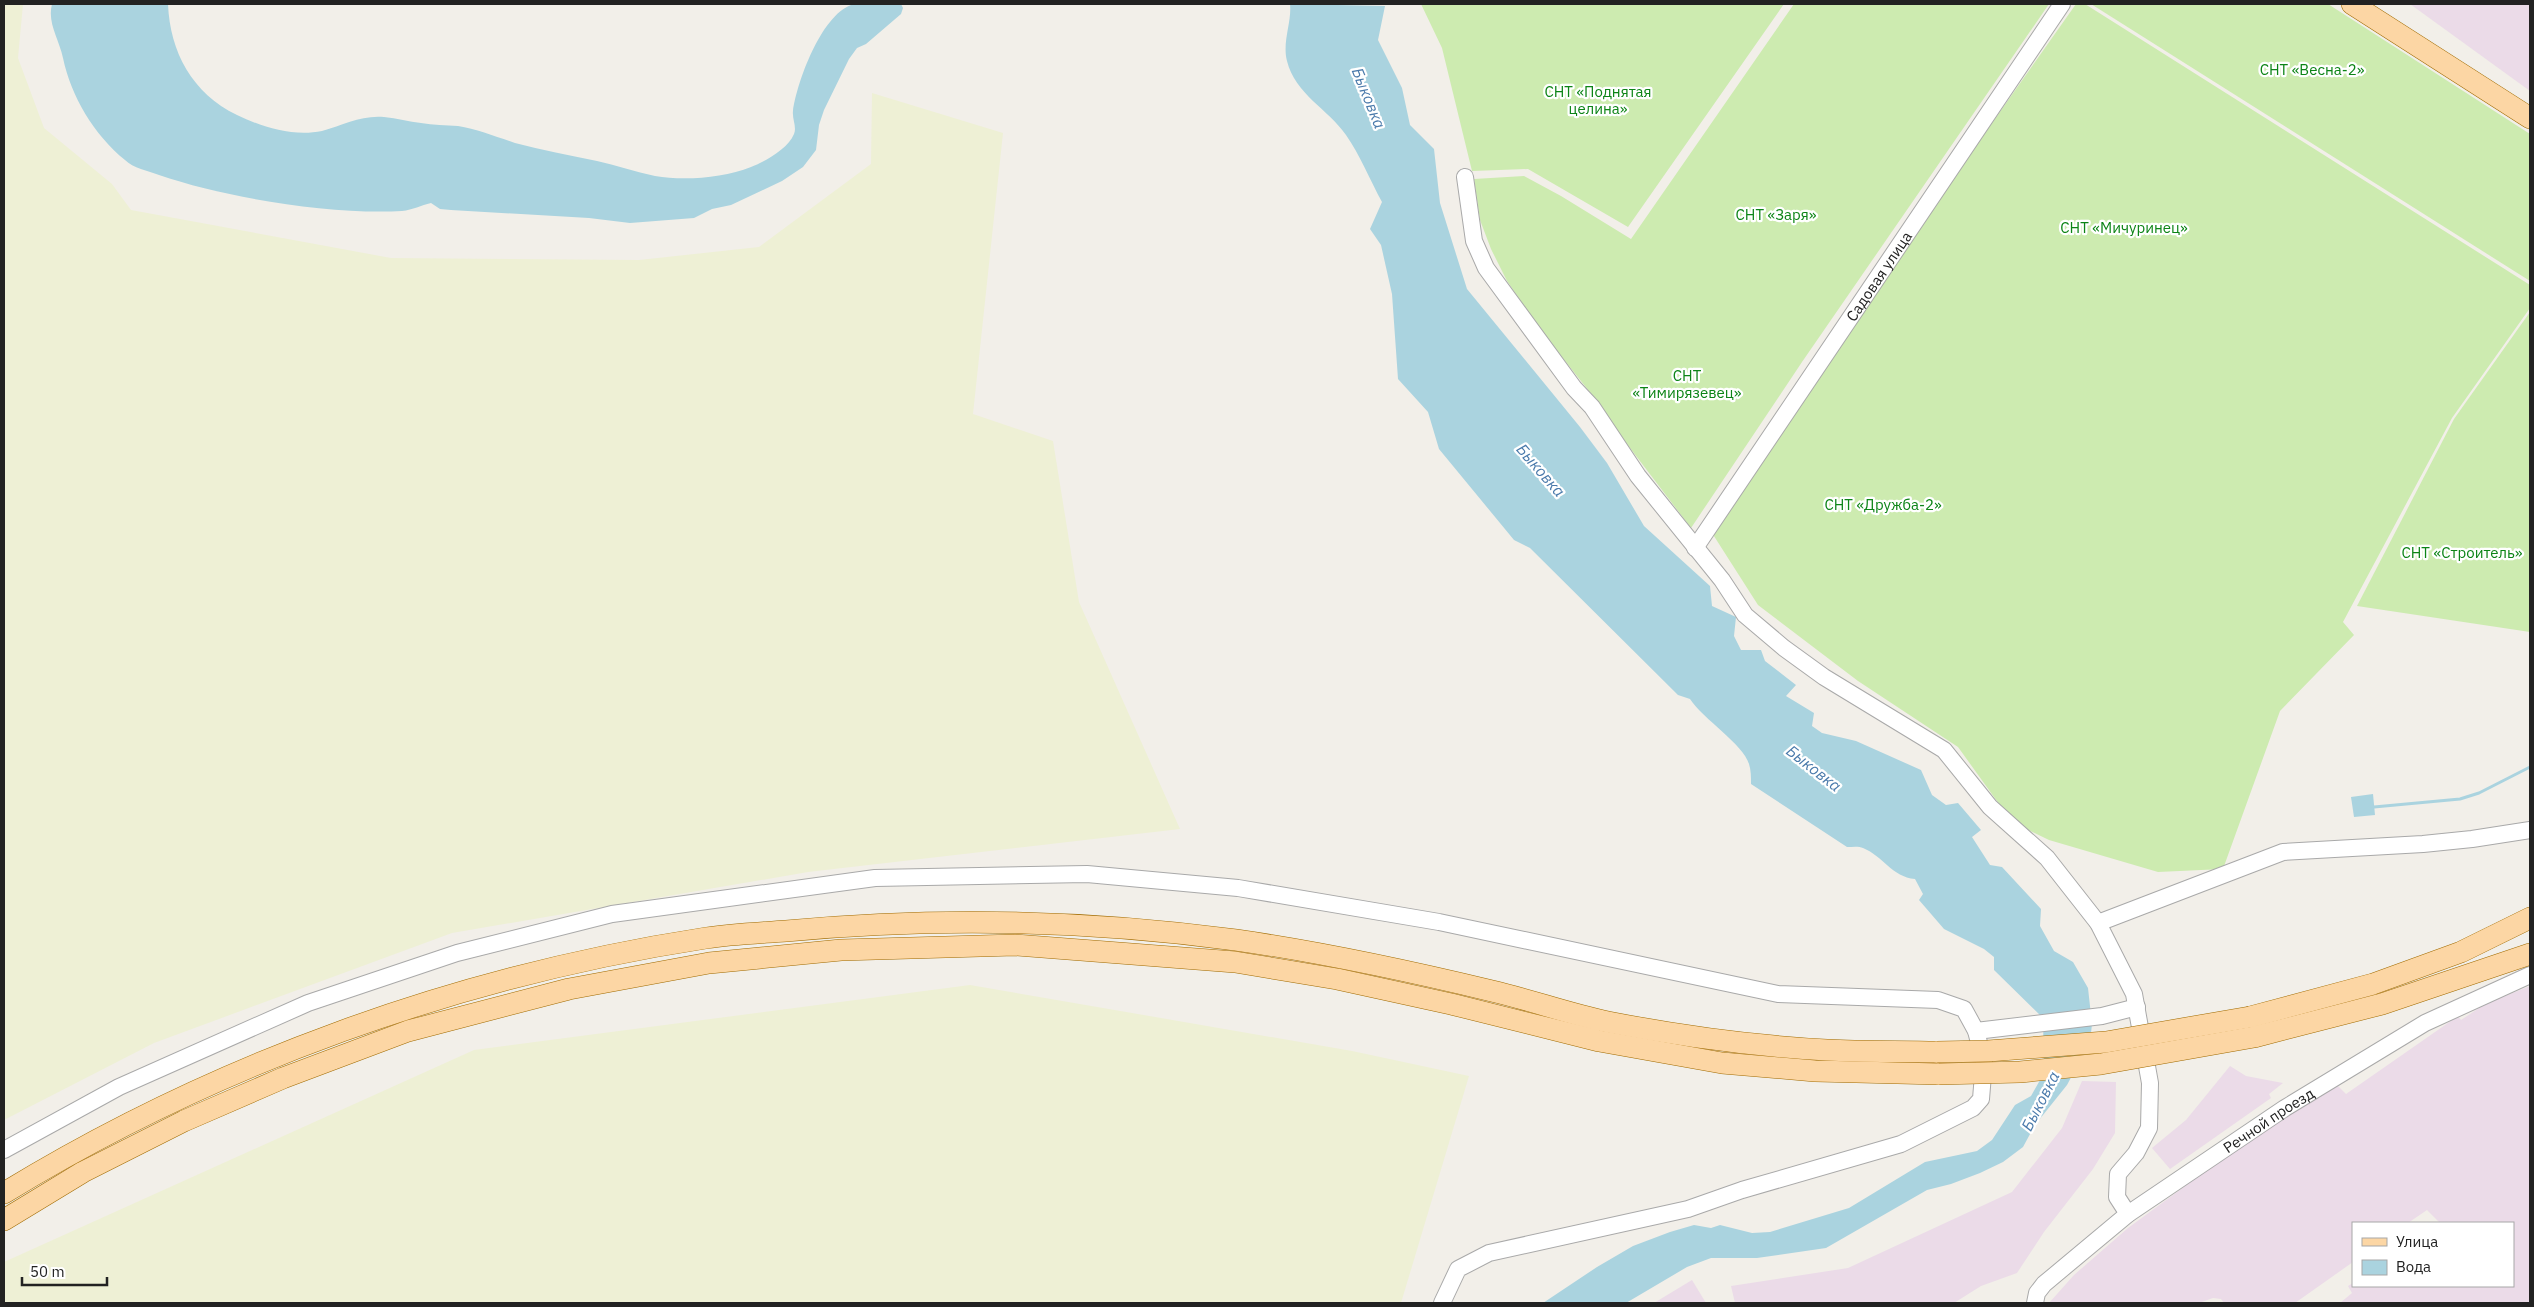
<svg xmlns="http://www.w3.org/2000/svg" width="2534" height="1307" font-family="'IBM Plex Sans',sans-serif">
	<rect width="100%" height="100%" fill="#f2efe9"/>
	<g fill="#ebdbe8">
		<path d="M2410,4h120v87z"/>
		<path d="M2530,986v317h-190l12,-10 -4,-7 5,-3v3h160v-63h-73l-13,-13 -19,13h-55v39l-58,41h-71l-3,-4 -8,-1 -14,5h-150l25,-28 54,-47 75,-55 125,-84 10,-3 8,8 112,-78 3,4 24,-16z"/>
		<path d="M2230,1066l16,10 37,7 -14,11 2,4 -101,71 -18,-21 34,-28z"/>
		<path d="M2082,1081l34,1 -1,51 -22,36 -49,63 -27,41 -36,13 -27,17h-219l-4,-17 117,-18 164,-76 50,-64z"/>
		<path d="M1692,1280l14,23h-52z"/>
	</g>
	<g fill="#eef0d5">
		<path d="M4,4h19l-5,54 26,70 68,56 19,26 260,48 248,2 120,-13 112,-83 1,-71 131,40 -30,281 80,27 26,161 101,227 -372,43 -356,61 -298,110 -150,77z"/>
		<path d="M970,985l382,66 117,25 -68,227h-1397v-41l470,-212z"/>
	</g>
	<g fill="#cdebb0">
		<path d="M1421,4h363l-156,223 -100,-58 -56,2 -30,-123z"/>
		<path d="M1794,4h255l-247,358 -111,166 -77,-101 -14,-22 -58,-73 -35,-51 -16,-32 -11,-29 -6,-41 50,-3 37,20 70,43z"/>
		<path d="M2076,4h9l445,281v23l-78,110 -109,204 11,13 -74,76 -57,158 -65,3 -109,-32 -37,-18 -54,-75 -100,-66 -100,-76 -46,-72 119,-182z"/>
		<path d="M2091,4h237l202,130v147z"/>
		<path d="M2530,312v320l-173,-26 97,-187z"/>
	</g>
	<g fill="#aad3df">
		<path d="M52,4h116c2,48 24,89 69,111 25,12 56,22 85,16 22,-6 39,-16 62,-14 13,1 25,5 37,6 12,2 25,2 37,3 19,3 39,11 57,17 27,7 54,12 82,18 19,4 38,11 58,15 29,5 68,2 96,-9 13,-5 37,-18 43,-33 3,-7 -2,-15 -1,-23 4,-29 28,-95 58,-106 13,-5 35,-1 50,-1l2,4 -2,6 -35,30 -9,4 -8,11 -25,51 -5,15 -3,25 -13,17 -21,14 -51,24 -19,4 -18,9 -64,5 -41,-5 -138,-8 -11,-1 -9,-6c-10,2 -18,7 -29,8 -70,4 -176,-13 -243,-36 -11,-4 -26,-7 -34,-15 -31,-25 -54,-64 -62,-102 -4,-19 -16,-35 -11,-54z"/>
		<path d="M1290,4l95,2 -7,34 24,48 8,37 24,24 6,54 27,86 113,138 27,36 37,63 66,60 2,20 24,11 -2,19 7,14h20l4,11 31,24 -10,11 28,17 -2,13 10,7 34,8 65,29 11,25 14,10 12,-2 23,27 -9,7 18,28 12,2 39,42 -1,17 14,25 19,11 15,26 4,36 -2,18 -23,43 -32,40 -12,22 -20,15 -23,11 -29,11 -24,6 -101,58 -69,10h-46l-24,9 -61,36h-83l54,-36 36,-21 37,-14 24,-7 17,3 9,-3 32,8 18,-1 79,-24 76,-46 52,-11 15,-11 23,-35 16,-9 13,-23 -1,-55 -49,-48v-13l-10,-8 -40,-20 -25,-29 4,-6 -8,-15c-23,-2 -32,-23 -52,-31 -4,-2 -11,-1 -16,-1l-96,-63c0,-7 0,-14 -2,-20 -6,-20 -46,-45 -59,-65l-12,-4 -148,-147 -16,-8 -75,-91 -11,-37 -30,-33 -6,-85 -11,-49 -11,-16 12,-27c-12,-22 -22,-47 -36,-67 -18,-26 -51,-41 -59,-74 -5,-19 5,-39 3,-57z"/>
		<path d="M2373,794l2,21 -21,2 -3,-20z"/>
	</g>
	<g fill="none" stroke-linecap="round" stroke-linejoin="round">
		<path stroke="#aad3df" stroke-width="3" d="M2374,807l86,-8 19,-6 51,-26"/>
		<g stroke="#a9a9a9" stroke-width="18">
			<g id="minor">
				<path d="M1465,177l9,64 12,27 88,120 18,19 46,69 84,104 23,35 39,33 40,29 120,73 46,57 57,51 51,65 36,71 16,89 -1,45 -13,25 -18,21 -1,23 11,17"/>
				<path id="s1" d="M1695,548l367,-544"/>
				<path d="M2098,923l185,-71 140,-8 49,-5 58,-9"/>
				<path d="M1976,1031l126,-15 35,-9"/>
				<path d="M4,1150l115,-63 189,-84 149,-50 155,-39 263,-36 212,-4 151,14 201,34 339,72 160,6 26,9 12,22 8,31 -3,37 -8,9 -72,36 -159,46 -54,19 -199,44 -31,16 -16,34"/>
				<path id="s2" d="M2035,1303l2,-10 7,-9 84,-70 157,-106 140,-85 105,-48"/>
			</g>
		</g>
		<g stroke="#a06b00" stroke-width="22">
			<g id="major">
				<path d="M2352,4l178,114"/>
				<path d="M2250,1017l123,-33 88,-32 69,-34"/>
				<path d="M2254,1037l128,-33 148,-50"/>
				<path d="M4,1193c213,-130 455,-217 702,-255 26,-4 53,-5 80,-7 148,-14 302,-11 450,9 84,12 173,31 256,51 39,9 77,23 116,31 72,14 145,24 219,28 36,2 73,1 110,2"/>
				<path d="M4,1220l79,-48 101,-51 99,-43 125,-47 161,-42 140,-26 132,-13 174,-5 220,17 102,17 114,25 148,37 123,22 93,8 124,3"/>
			</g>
		</g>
		<use href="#minor" stroke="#fff" stroke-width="16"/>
		<use href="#major" stroke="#fcd6a4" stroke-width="21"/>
		<g stroke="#a06b00" stroke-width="22" stroke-linecap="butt">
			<g id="major-bridge">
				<path d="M1937,1052l51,-1 118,-9 144,-25"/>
				<path d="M1939,1074l81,-2 81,-8 153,-27"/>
			</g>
		</g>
		<use href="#major-bridge" stroke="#fcd6a4" stroke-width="21"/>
	</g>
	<g text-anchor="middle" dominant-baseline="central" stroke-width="4.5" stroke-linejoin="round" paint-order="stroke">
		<g font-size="15" fill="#0c8416" stroke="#fff">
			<text x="2312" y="69">СНТ «Весна-2»</text>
			<text x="1598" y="91">СНТ «Поднятая<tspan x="1598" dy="17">целина»</tspan></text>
			<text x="1776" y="214">СНТ «Заря»</text>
			<text x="2124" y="227">СНТ «Мичуринец»</text>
			<text x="1687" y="375">СНТ<tspan x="1687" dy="17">«Тимирязевец»</tspan></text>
			<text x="1883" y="504">СНТ «Дружба-2»</text>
			<text x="2462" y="552">СНТ «Строитель»</text>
		</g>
		<g font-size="15" fill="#222" stroke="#fff">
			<text stroke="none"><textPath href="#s1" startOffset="328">Садовая улица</textPath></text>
			<text stroke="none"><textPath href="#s2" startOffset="300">Речной проезд</textPath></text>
		</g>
		<g font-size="16" font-style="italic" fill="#4a7aab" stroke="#fff">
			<text transform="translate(1369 98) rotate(68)">Быковка</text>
			<text transform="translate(1541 470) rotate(49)">Быковка</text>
			<text transform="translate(1814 768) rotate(38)">Быковка</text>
			<text transform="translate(2040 1101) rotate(-63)">Быковка</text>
		</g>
	</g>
	<rect width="2534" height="1307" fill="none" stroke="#222222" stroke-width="10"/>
	<rect x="2352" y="1222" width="162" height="65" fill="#ffffff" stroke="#a7a7a7"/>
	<rect x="2362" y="1238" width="25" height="8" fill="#fcd6a4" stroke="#a7a7a7"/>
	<text x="2396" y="1247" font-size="15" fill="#222222">Улица</text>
	<rect x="2362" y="1260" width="25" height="15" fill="#aad3df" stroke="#a7a7a7"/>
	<text x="2396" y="1272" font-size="15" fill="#222222">Вода</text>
	<path d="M22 1277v8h85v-8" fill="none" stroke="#222222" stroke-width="2.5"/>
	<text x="30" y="1277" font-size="15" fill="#222222" stroke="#ffffff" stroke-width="4" paint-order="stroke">50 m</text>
</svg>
